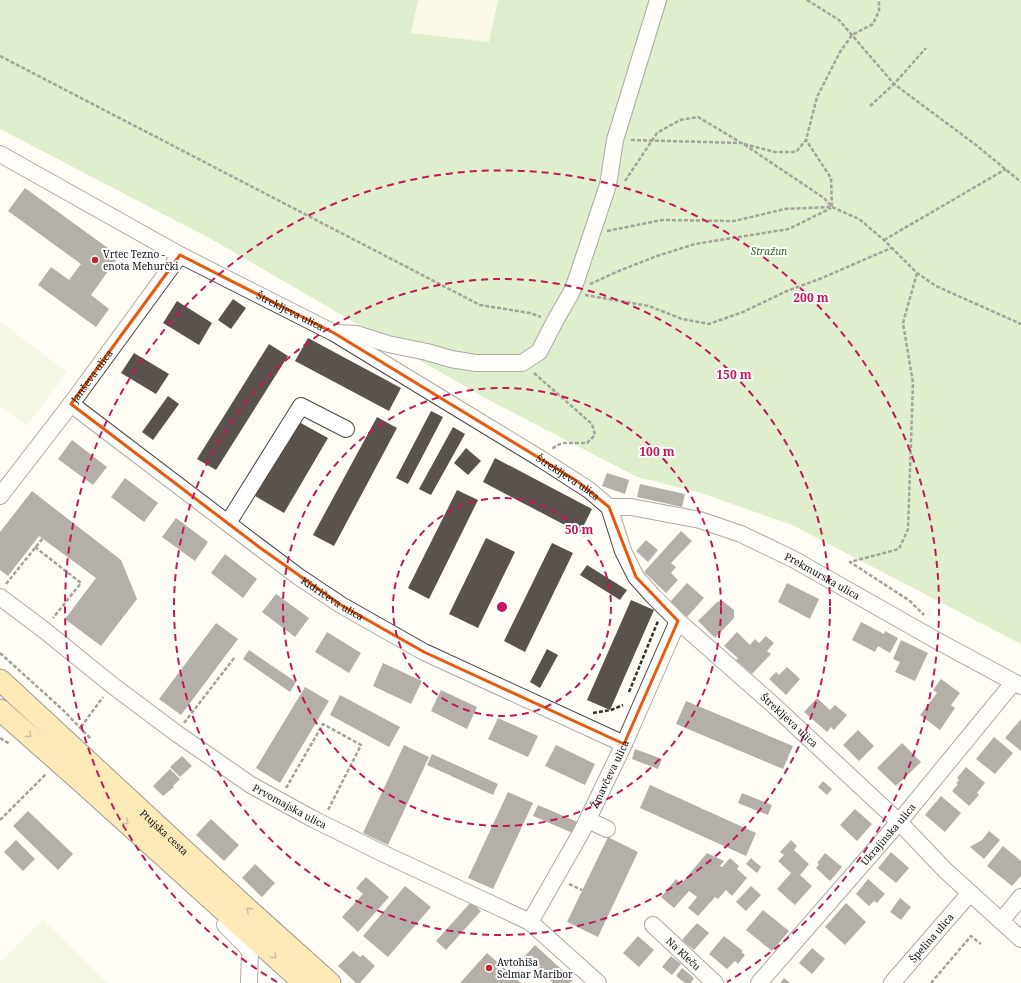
<svg xmlns="http://www.w3.org/2000/svg" width="1021" height="983" font-family="'Noto Serif',serif">
	<rect width="100%" height="100%" fill="#fffdf5"/>
	<path fill="#f6f3d4" d="M418,0h80l-9,42 -79,-9z"/>
	<path fill="#b9dc9c" d="M0,0h418l-7,33 78,9 9,-42h523v644l-229,-119 -91,-32 -64,-16 -152,-79 -274,-159 -211,-110z"/>
	<g fill="#e6f2cf">
		<path d="M0,321l67,51 -40,54 -27,-20z"/>
		<path d="M43,919l64,64h-107v-21z"/>
	</g>
	<g fill="#5a524d">
		<path d="M25,188l94,68 -28,39 18,14 -13,18 -58,-42 13,-18 18,13 12,-16 -73,-53z"/>
		<path d="M233,299l13,9 -15,21 -13,-9z"/>
		<path d="M177,301l35,22 -13,22 -36,-22z"/>
		<path d="M308,338l93,50 -12,23 -94,-50z"/>
		<path d="M269,344l19,12 -72,114 -19,-11z"/>
		<path d="M134,353l35,21 -13,20 -35,-21z"/>
		<path d="M168,396l11,8 -26,36 -11,-8z"/>
		<path d="M431,411l12,6 -35,67 -12,-6z"/>
		<path d="M377,417l20,11 -63,118 -21,-11z"/>
		<path d="M299,422l29,16 -44,75 -29,-17z"/>
		<path d="M453,427l12,7 -34,61 -12,-6z"/>
		<path d="M72,440l35,27 -14,18 -35,-26z"/>
		<path d="M466,448l15,13 -13,14 -14,-12z"/>
		<path d="M495,458l97,51 -12,24 -97,-51z"/>
		<path d="M607,473l22,7 -4,14 -23,-8z"/>
		<path d="M125,478l33,25 -14,19 -33,-25z"/>
		<path d="M640,484l45,10 -3,13 -45,-10z"/>
		<path d="M457,490l21,10 -49,99 -21,-11z"/>
		<path d="M32,491l89,69 16,39 -36,47 -36,-27 31,-41 -57,-42 -31,40 -8,-6v-38z"/>
		<path d="M176,518l32,24 -13,19 -33,-24z"/>
		<path d="M681,531l11,10 -21,22 5,4 -5,6 7,7 -12,13 -22,-21z"/>
		<path d="M486,538l29,14 -37,76 -29,-14z"/>
		<path d="M646,540l12,10 -10,12 -12,-11z"/>
		<path d="M552,543l21,10 -48,99 -21,-11z"/>
		<path d="M225,554l32,25 -14,19 -32,-25z"/>
		<path d="M587,565l40,25 -7,10 -40,-25z"/>
		<path d="M687,583l17,15 -17,19 -17,-15z"/>
		<path d="M787,583l32,16 -9,20 -32,-17z"/>
		<path d="M276,594l33,24 -14,19 -33,-25z"/>
		<path d="M631,600l23,10 -44,100 -23,-10z"/>
		<path d="M723,601l11,9v8l-19,20 -17,-17 19,-19z"/>
		<path d="M861,622l23,12 1,-3 13,7 -8,15 -12,-7 -3,6 -23,-12z"/>
		<path d="M216,623l22,16 -57,76 -22,-16z"/>
		<path d="M327,632l34,21 -12,20 -34,-21z"/>
		<path d="M737,632l13,13 5,-6 4,4 7,-7 8,7 -7,8 4,3 -19,20 -16,-14 2,-2 -14,-12z"/>
		<path d="M901,640l27,13 -13,28 -20,-9 5,-10 -7,-3z"/>
		<path d="M547,649l11,6 -18,33 -10,-6z"/>
		<path d="M249,650l47,32 -6,10 -47,-33z"/>
		<path d="M383,663l39,18 -11,23 -38,-18z"/>
		<path d="M787,667l13,12 -14,16 -17,-16 7,-7 3,3z"/>
		<path d="M941,679l19,14 -9,12 4,3 -15,22 -20,-15 17,-22 -4,-3z"/>
		<path d="M305,687l24,14 -49,82 -24,-15z"/>
		<path d="M441,690l36,17 -10,22 -36,-18z"/>
		<path d="M340,695l60,32 -11,20 -59,-32z"/>
		<path d="M817,698l13,12 5,-5 12,10 -13,15 -3,-3 -4,5 -23,-20z"/>
		<path d="M686,701l107,45 -10,23 -107,-45z"/>
		<path d="M498,718l40,18 -10,21 -40,-18z"/>
		<path d="M1021,719v32l-16,-13z"/>
		<path d="M858,730l16,16 -15,15 -16,-16z"/>
		<path d="M994,737l19,16 -18,21 -19,-15z"/>
		<path d="M902,743l19,19 -25,24 -19,-18z"/>
		<path d="M404,745l25,12 -41,88 -25,-12z"/>
		<path d="M556,745l39,19 -10,21 -40,-19z"/>
		<path d="M635,749l27,10 -4,10 -26,-10z"/>
		<path d="M432,754l66,30 -5,11 -66,-30z"/>
		<path d="M182,756l10,10 -12,11 -10,-10z"/>
		<path d="M966,767l19,16 -8,10 2,2 -10,11 -17,-15 6,-7 -2,-1 3,-3 -2,-2z"/>
		<path d="M170,769l10,10 -7,7 1,1 -11,9 -10,-10z"/>
		<path d="M823,781l9,8 -5,6 -9,-8z"/>
		<path d="M650,785l106,48 -10,23 -106,-48z"/>
		<path d="M508,792l25,11 -40,86 -25,-11z"/>
		<path d="M742,793l30,12 -4,10 -30,-12z"/>
		<path d="M941,796l20,17 -16,19 -20,-17z"/>
		<path d="M538,805l42,18 -5,11 -42,-18z"/>
		<path d="M855,809l17,15 -15,17 -17,-16z"/>
		<path d="M28,811l45,43 -15,16 -45,-44z"/>
		<path d="M211,819l28,26 -15,16 -28,-26z"/>
		<path d="M989,831l11,9 -16,19 -14,-12 12,-7z"/>
		<path d="M608,837l30,15 -40,85 -31,-15z"/>
		<path d="M16,840l19,19 -12,12 -19,-19z"/>
		<path d="M791,840l6,6 -3,4 15,14 -9,11 12,11 -17,19 -18,-16 14,-16 -13,-12 6,-6 -4,-3z"/>
		<path d="M1003,846l18,15v15l-9,10 -25,-20z"/>
		<path d="M891,852l18,16 -13,15 -18,-15z"/>
		<path d="M707,853l17,8 -4,5 2,1 8,-9 9,8 -2,3 10,9 -15,18 -6,-6 -8,9 -3,-2 -17,19 -10,-8 9,-11 -8,-6 -15,17 -13,-11 15,-18 5,5z"/>
		<path d="M825,853l17,14 -12,14 -14,-13 3,-4 -2,-1z"/>
		<path d="M751,858l10,9 -4,6 -11,-9z"/>
		<path d="M255,864l20,19 -13,14 -20,-19z"/>
		<path d="M366,877l23,20 -31,35 -16,-15 21,-23 -7,-6z"/>
		<path d="M868,879l17,15 -8,9 -3,-2 -5,5 -13,-12z"/>
		<path d="M405,886l26,21 -43,50 -25,-21z"/>
		<path d="M751,886l10,9 -15,16 -10,-9z"/>
		<path d="M900,898l11,9 -10,13 -11,-8z"/>
		<path d="M471,902l10,9 -35,39 -10,-9z"/>
		<path d="M846,903l20,19 -21,23 -20,-18z"/>
		<path d="M763,910l26,21 -17,20 -26,-21z"/>
		<path d="M697,923l12,10 -15,17 -12,-10z"/>
		<path d="M638,936l16,14 -15,17 -16,-14z"/>
		<path d="M724,936l19,15 -2,1 4,3 -7,9 -3,-3 -8,8 -18,-15z"/>
		<path d="M535,945l38,35 -3,3h-17l-29,-26z"/>
		<path d="M812,948l13,11 -13,15 -13,-11z"/>
		<path d="M353,951l7,6 3,-2 12,11 -15,17h-4l-18,-17z"/>
		<path d="M487,953l34,30h-61z"/>
		<path d="M671,956l10,8 -9,11 -10,-8z"/>
		<path d="M682,968l12,10 -3,5h-6l-9,-7z"/>
		<path d="M784,978l6,5h-10z"/>
	</g>
	<g fill="none" stroke-linecap="round" stroke-linejoin="round">
		<g stroke="#444" stroke-width="18">
			<g id="minor">
				<path id="s1" d="M0,154l180,101 154,78 207,126 48,31 20,17 14,44 13,26 17,19 25,25 92,81 129,120 47,49 75,68"/>
				<path d="M336,333l21,1 31,10 39,8 24,7 25,4h46l17,-11 16,-31 16,-28 5,-12 32,-96 7,-45 43,-140"/>
				<path id="s2" d="M71,404l188,143 40,30 42,28 83,47 200,92"/>
				<path id="s3" d="M0,496l71,-92 109,-149"/>
				<path id="s4" d="M609,507h22l69,13 41,14 52,25 141,80 87,47"/>
				<path d="M228,523l73,-117 45,23"/>
				<path id="s5" d="M0,597l44,33 68,55 64,48 75,52 62,34 69,34 148,69 68,61"/>
				<path d="M588,820l19,9"/>
				<path d="M1001,921l20,-24"/>
				<path id="s6" d="M530,922l52,-91 42,-87 54,-123"/>
				<path d="M225,925l21,21 4,6 -1,31"/>
				<path id="s7" d="M653,925l62,58"/>
				<path id="s8" d="M759,983l140,-161 114,-139"/>
				<path id="s9" d="M892,983l78,-90"/>
			</g>
		</g>
		<g stroke="#222" stroke-width="23">
			<g id="major">
				<path id="s10" d="M0,680l242,224 88,79"/>
				<path d="M0,710l84,74 220,199"/>
			</g>
		</g>
		<g stroke="#333" stroke-width="2.5" stroke-dasharray="4 2" stroke-linecap="butt">
			<path d="M807,0l32,20 55,64 82,61 45,37"/>
			<path d="M0,56l480,249 50,8 11,4"/>
			<path d="M870,106l24,-22 32,-36"/>
			<path d="M631,140l111,3 82,55 8,9 27,12 25,21 33,33 19,13 85,38"/>
			<path d="M744,144l31,8h21l10,-12 11,-43 23,-45 12,-17 21,-11 6,-13v-11"/>
			<path d="M625,181l32,-48 23,-13 18,-3 42,25"/>
			<path d="M607,231l55,-11 72,1 51,-12 47,-2 -1,-29 -25,-38"/>
			<path d="M884,240l122,-71"/>
			<path d="M917,273l-14,50 10,60 -5,146 -9,20 -49,13 60,39 14,14"/>
			<path d="M590,284l31,-14 36,-14 38,-12 94,-15 42,-21"/>
			<path d="M585,295l64,11 33,13 27,5 34,-12 44,-21 35,-13 69,-30"/>
			<path d="M534,373l58,51 3,11 -8,8h-25l-11,6"/>
			<path d="M35,547l46,36 -28,35"/>
			<path d="M6,584l37,-46"/>
			<path d="M0,653l63,57 28,29"/>
			<path d="M629,692l29,-71"/>
			<path d="M593,713l18,-3 12,-5"/>
			<path d="M184,723l51,-66"/>
			<path d="M81,727l22,-30"/>
			<path d="M0,738l10,6"/>
			<path d="M286,788l37,-64 38,21 -33,65"/>
			<path d="M0,820l46,-46"/>
			<path d="M569,884l13,6"/>
			<path d="M931,983l40,-47 10,8"/>
		</g>
		<use href="#minor" stroke="#fff" stroke-width="16"/>
		<use href="#major" stroke="#f9d66b" stroke-width="21"/>
	</g>
	<defs><path id="oneway-chevron" d="M-2-3.5L2.5 0L-2 3.5" fill="none" stroke-width="1.6" stroke-linecap="round" stroke-linejoin="round"/></defs>
	<g stroke="#917d42">
		<use href="#oneway-chevron" transform="translate(29 735) rotate(42)"/>
		<use href="#oneway-chevron" transform="translate(126 822) rotate(42)"/>
		<use href="#oneway-chevron" transform="translate(249 910) rotate(-138)"/>
		<use href="#oneway-chevron" transform="translate(274 956) rotate(42)"/>
	</g>
	<path d="M0 0H1021V983H0ZM180,255l154,78 243,148 32,26 27,70 42,44 -54,123 -200,-92 -83,-47 -82,-58 -188,-143z" fill="#fffdf5" fill-opacity=".55" fill-rule="evenodd"/>
	<path fill="none" stroke="#e8590c" stroke-width="3" stroke-linejoin="round" d="M180,255l154,78 243,148 32,26 27,70 42,44 -54,123 -200,-92 -83,-47 -82,-58 -188,-143z"/>
	<g fill="none" stroke="#c2185b" stroke-width="2" stroke-dasharray="7 5">
		<circle cx="502" cy="607" r="109"/>
		<circle cx="502" cy="607" r="219"/>
		<circle cx="502" cy="607" r="328"/>
		<path d="M277 982A437 437 0 1 1 727 982"/>
	</g>
	<g fill="#c4262e" stroke="#fff" stroke-width="1.5">
		<circle cx="95" cy="260" r="4"/>
		<circle cx="489" cy="968" r="4"/>
	</g>
	<g text-anchor="middle" dominant-baseline="central" stroke-width="4" stroke-linejoin="round" paint-order="stroke">
		<g font-size="10" font-style="italic" fill="#2f6b1f" stroke="#fff">
			<text x="769" y="251">Stražun</text>
		</g>
		<g font-size="10" fill="#111" stroke="#fff" text-anchor="start">
			<text x="103" y="254">Vrtec Tezno -<tspan x="103" dy="12">enota Mehurčki</tspan></text>
			<text x="497" y="962">Avtohiša<tspan x="497" dy="12">Selmar Maribor</tspan></text>
		</g>
		<g font-size="10" fill="#111" stroke="#fff">
			<text stroke="none"><textPath href="#s1" startOffset="330">Štrekljeva ulica</textPath></text>
			<text stroke="none"><textPath href="#s3" startOffset="151">Janševa ulica</textPath></text>
			<text stroke="none"><textPath href="#s1" startOffset="654">Štrekljeva ulica</textPath></text>
			<text stroke="none"><textPath href="#s4" startOffset="227">Prekmurska ulica</textPath></text>
			<text stroke="none"><textPath href="#s2" startOffset="326">Kidričeva ulica</textPath></text>
			<text stroke="none"><textPath href="#s1" startOffset="990">Štrekljeva ulica</textPath></text>
			<text stroke="none"><textPath href="#s6" startOffset="168">Žmavčeva ulica</textPath></text>
			<text stroke="none"><textPath href="#s5" startOffset="358">Prvomajska ulica</textPath></text>
			<text stroke="none"><textPath href="#s10" startOffset="224">Ptujska cesta</textPath></text>
			<text stroke="none"><textPath href="#s8" startOffset="197">Ukrajinska ulica</textPath></text>
			<text stroke="none"><textPath href="#s9" startOffset="60">Špelina ulica</textPath></text>
			<text stroke="none"><textPath href="#s7" startOffset="42">Na Kleču</textPath></text>
		</g>
	</g>
	<circle cx="502" cy="607" r="6" fill="#c2185b" stroke="#fff" stroke-width="2"/>
	<g font-size="12" text-anchor="middle" font-weight="bold" fill="#c2185b" stroke="#fff" stroke-width="4" stroke-linejoin="round" paint-order="stroke">
		<text x="811" y="302">200 m</text>
		<text x="734" y="379">150 m</text>
		<text x="657" y="456">100 m</text>
		<text x="579" y="534">50 m</text>
	</g>
</svg>
